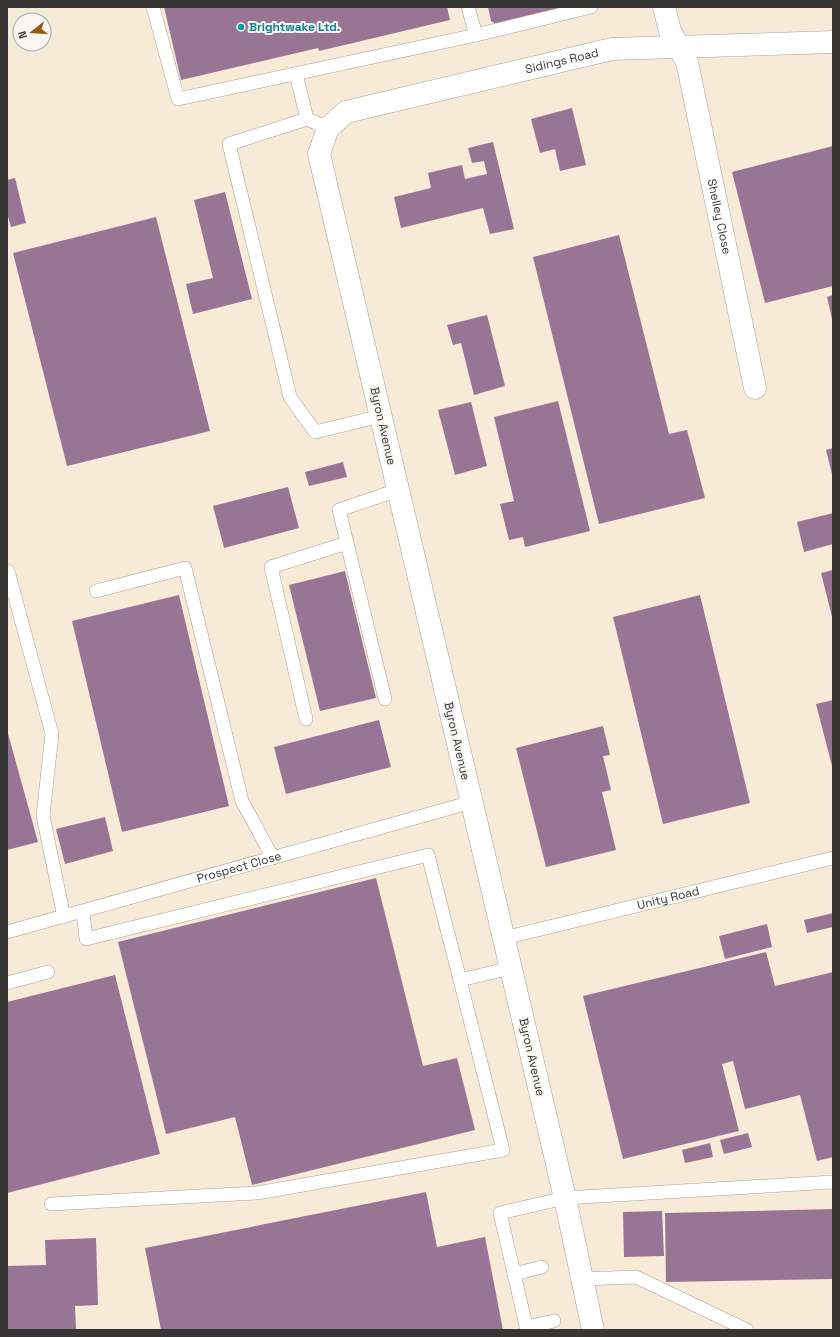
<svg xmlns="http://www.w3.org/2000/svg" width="840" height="1337" font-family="'Space Grotesk',sans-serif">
	<rect width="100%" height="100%" fill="#f8f6f2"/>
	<path fill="#f7ebd7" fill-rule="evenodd" d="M7,7h826v1323h-826zM20,20h24v24h-24z"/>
	<g fill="#987595">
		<path d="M164,7h283l3,13 -131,31 -1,-3 -137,32z"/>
		<path d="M488,7h84l-73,19 -8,-5z"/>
		<path d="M572,108l14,57 -26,6 -5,-22 -15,4 -9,-34z"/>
		<path d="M493,142l21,87 -24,5 -7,-26 -82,20 -7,-31 37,-9 -3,-15 34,-8 3,14 22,-5 -3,-13 -12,2 -4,-15z"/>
		<path d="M833,146v140l-68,17 -33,-131z"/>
		<path d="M15,178l11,45 -15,4 -4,-14v-33z"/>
		<path d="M225,192l27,107 -59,15 -7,-30 27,-6 -19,-78z"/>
		<path d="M156,217l54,214 -143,35 -54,-213z"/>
		<path d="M619,235l50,199 18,-4 18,68 -106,26 -66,-267z"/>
		<path d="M833,295v24h-1l-5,-22z"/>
		<path d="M487,315l18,71 -31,9 -13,-52 -8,2 -6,-20z"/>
		<path d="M558,401l32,130 -65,16 -2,-10 -14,3 -9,-36 14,-3 -20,-84z"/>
		<path d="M471,402l16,64 -32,9 -17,-65z"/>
		<path d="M833,448v26h-1l-6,-24z"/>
		<path d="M343,462l4,15 -38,9 -4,-14z"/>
		<path d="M288,487l11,41 -75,20 -11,-42z"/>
		<path d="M833,513v31l-29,8 -7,-30z"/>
		<path d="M833,570v47h-1l-11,-44z"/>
		<path d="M345,571l31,127 -56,13 -31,-126z"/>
		<path d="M179,595l50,211 -107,26 -50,-211z"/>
		<path d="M700,595l50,208 -87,21 -50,-207z"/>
		<path d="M833,700v66h-1l-16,-62z"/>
		<path d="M379,720l12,47 -105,27 -12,-47z"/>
		<path d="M603,726l7,29 -7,1 8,34 -9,2 14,58 -70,17 -30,-119z"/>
		<path d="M7,730l31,112 -31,8z"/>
		<path d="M105,817l8,34 -48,13 -9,-35z"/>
		<path d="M376,878l47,188 34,-8 18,72 -223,55 -17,-68 -69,17 -48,-192z"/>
		<path d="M833,913v14l-26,6 -3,-13z"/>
		<path d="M767,924l5,23 -47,12 -6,-23z"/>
		<path d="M766,952l9,34 58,-14v185l-16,4 -17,-66 -55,14 -12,-48 -11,3 17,67 -116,28 -40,-163z"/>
		<path d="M115,975l45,179 -153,39v-191z"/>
		<path d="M748,1133l4,14 -28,7 -4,-14z"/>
		<path d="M710,1143l3,14 -28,6 -3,-13z"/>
		<path d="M426,1192l11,55 48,-10 18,93h-342l-16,-82z"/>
		<path d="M833,1209v70l-167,3 -1,-69z"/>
		<path d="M662,1211l2,45 -40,1 -1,-45z"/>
		<path d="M96,1238l2,67 -23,1 1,24h-69v-64l39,-1 -1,-25z"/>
	</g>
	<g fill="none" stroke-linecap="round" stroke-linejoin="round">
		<g stroke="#a2a19d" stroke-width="14">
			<g id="lane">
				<path d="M153,7l25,92 298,-64 115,-28"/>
				<path d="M468,7l8,28"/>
				<path d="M296,74l11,45 21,9"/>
				<path d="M307,119l-78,25 61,253 25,35 66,-16"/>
				<path d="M8,571l44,163 -9,82 21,101"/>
				<path d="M96,591l89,-23 57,233 31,57"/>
				<path d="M385,699l-46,-189 59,-20"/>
				<path d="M306,719l-35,-152 76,-24"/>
				<path d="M83,912l3,27 342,-84 32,125"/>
				<path id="s1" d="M7,932l465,-130"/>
				<path id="s2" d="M504,938l329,-80"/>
				<path d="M7,983l41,-11"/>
				<path d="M51,1204l206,-11 246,-43 -43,-170 51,-12"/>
				<path d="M514,1274l28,-7"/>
				<path d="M582,1279l54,-2 111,53"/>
				<path d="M526,1327l28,-6"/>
				<path d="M527,1330l-27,-117 65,-15 268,-16"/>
			</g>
		</g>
		<g stroke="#a2a19d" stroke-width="23">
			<g id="street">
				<path id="s3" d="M664,7l6,24 17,31 68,326"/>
				<path id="s4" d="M593,1330l-28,-132 -246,-1044 9,-26 18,-16 266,-63 221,-7"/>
			</g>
		</g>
		<use href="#lane" stroke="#fff" stroke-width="13"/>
		<use href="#street" stroke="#fff" stroke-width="22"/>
	</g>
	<circle fill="#0f9aa8" stroke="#f8f6f2" stroke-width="1.5" cx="241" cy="27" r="4"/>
	<g text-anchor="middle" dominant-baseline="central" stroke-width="4" stroke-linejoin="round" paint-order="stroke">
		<g font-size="12" font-weight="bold" fill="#0d838f" stroke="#f8f6f2" text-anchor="start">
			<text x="249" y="27">Brightwake Ltd.</text>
		</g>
		<g font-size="12" fill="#373634" stroke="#f8f6f2">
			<text stroke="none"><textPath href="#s4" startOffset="1481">Sidings Road</textPath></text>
			<text stroke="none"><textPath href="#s3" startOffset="218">Shelley Close</textPath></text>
			<text transform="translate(383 426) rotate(77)">Byron Avenue</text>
			<text transform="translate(457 741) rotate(77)">Byron Avenue</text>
			<text stroke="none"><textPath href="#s1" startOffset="241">Prospect Close</textPath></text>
			<text stroke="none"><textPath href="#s2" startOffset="169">Unity Road</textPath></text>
			<text transform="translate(532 1057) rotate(77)">Byron Avenue</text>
		</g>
	</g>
	<rect width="840" height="1337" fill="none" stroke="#373634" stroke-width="16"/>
	<g transform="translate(32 32) rotate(253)"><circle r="19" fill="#f8f6f2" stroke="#aba9a6"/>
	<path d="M0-3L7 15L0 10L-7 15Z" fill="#90610d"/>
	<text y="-6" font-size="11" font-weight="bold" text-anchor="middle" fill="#373634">N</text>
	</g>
</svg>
